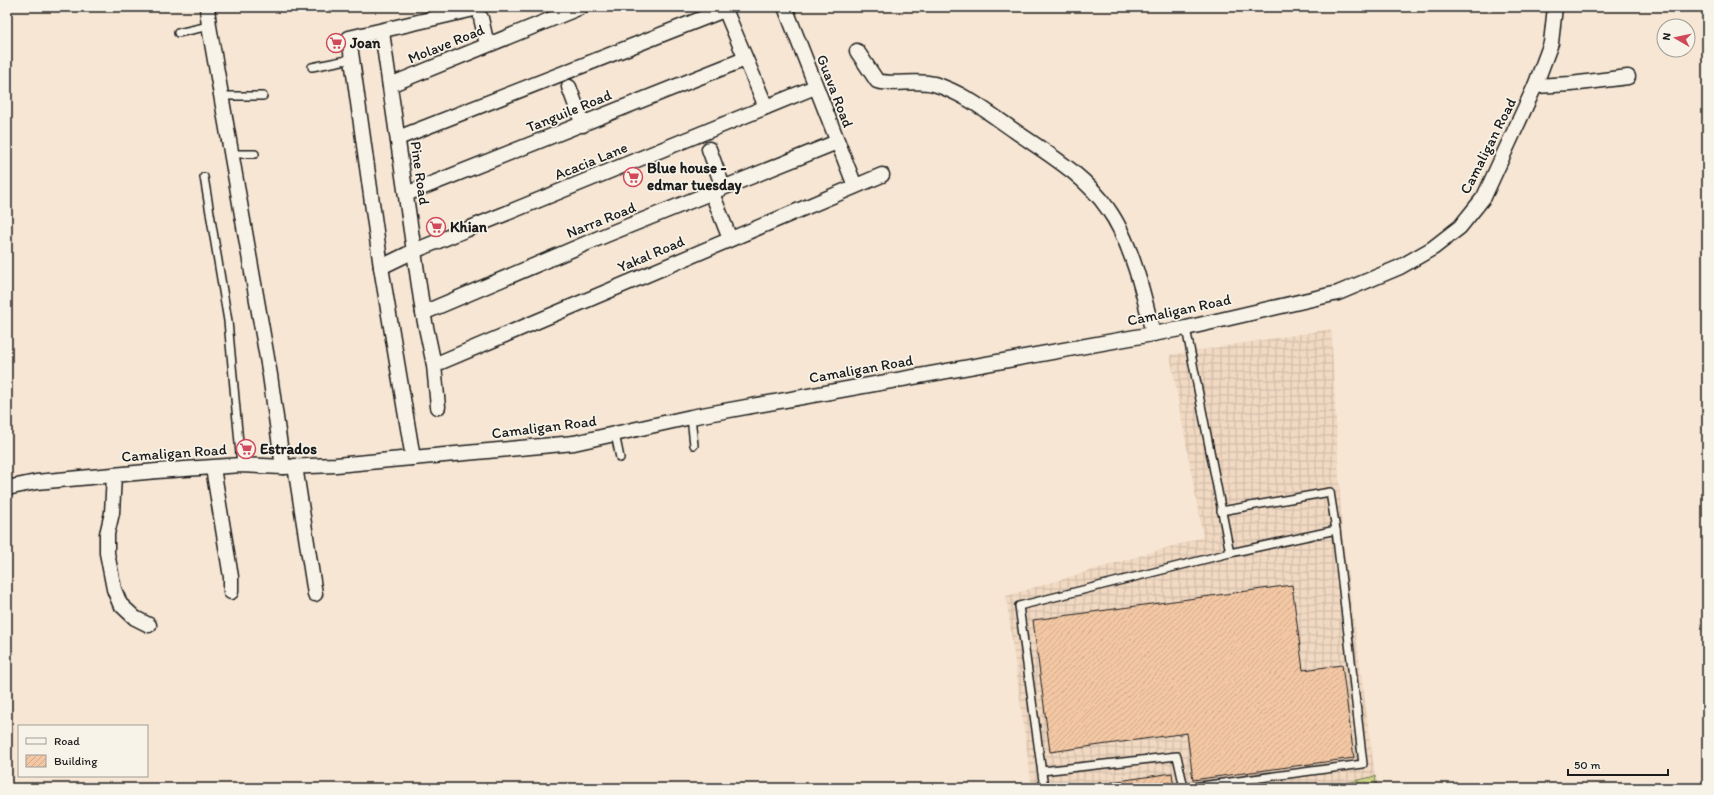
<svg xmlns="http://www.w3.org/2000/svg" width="1714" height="795" font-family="Itim,sans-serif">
	<defs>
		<pattern id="industrial-grid" width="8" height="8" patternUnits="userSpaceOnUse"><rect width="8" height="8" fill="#f1d9c2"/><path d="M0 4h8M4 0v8" fill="none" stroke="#cebaa6"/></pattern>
		<pattern id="grass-dots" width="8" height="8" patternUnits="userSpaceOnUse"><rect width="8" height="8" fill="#cbd588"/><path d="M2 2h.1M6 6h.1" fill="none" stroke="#aeb675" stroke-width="1.8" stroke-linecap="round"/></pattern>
		<pattern id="building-hatch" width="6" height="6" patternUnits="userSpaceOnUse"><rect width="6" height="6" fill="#f3c7a3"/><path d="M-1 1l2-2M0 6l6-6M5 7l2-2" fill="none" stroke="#d0aa8c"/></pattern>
	</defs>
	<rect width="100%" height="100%" fill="#f6e6d3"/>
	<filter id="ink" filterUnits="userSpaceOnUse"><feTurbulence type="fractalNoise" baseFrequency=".025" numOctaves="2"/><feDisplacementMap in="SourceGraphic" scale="8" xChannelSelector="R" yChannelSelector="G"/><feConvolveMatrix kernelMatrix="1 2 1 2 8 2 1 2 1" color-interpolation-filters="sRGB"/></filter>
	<g filter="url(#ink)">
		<path fill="url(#industrial-grid)" d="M1331,329l11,204 33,243 -47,12h-296l-26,-192 197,-59 -33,-182z"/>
		<path fill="url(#grass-dots)" stroke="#747852" d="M1375,776l2,12h-49z"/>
		<g fill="url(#building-hatch)" stroke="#1c1c1c">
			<path d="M1292,585l11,85 39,-5 12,93 -161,22 -6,-47 -137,19 -17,-132z"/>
			<path d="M1172,773l2,15h-62v-6z"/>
		</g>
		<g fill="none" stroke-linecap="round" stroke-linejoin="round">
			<g stroke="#1c1c1c" stroke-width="10">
				<g id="service">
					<path d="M178,33l31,-7"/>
					<path d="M312,67l40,-8"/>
					<path d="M222,96h41"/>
					<path d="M232,154h23"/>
					<path d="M204,177l24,144 13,144"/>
					<path d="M1186,328l44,225"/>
					<path d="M691,417l3,28"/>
					<path d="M615,434l5,24"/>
					<path d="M1042,771l135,-15 7,32"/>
					<path d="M1044,788l-25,-182 211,-53 106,-23"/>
					<path d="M1186,788l177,-24 -27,-234 -6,-38 -109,19"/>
				</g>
			</g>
			<g stroke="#1c1c1c" stroke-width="17">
				<g id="minor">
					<path d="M207,7l2,19 61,349 13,92"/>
					<path d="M724,7l42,100"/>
					<path d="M785,7l70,179"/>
					<path d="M481,18l6,27"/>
					<path d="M383,39l40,274 11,52 4,42"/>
					<path d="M857,51l20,30c18,5 38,-2 57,3 30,9 55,29 81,47 33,23 70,44 93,78 23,32 36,86 45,125"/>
					<path d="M390,85l191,-78"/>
					<path d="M1535,86l36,-2 57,-7"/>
					<path d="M569,87l14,38"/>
					<path d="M398,138l326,-128"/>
					<path d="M709,149l14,38"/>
					<path d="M712,193l18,46"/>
					<path d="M406,194l339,-135"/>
					<path d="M381,267l33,-16 401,-164"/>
					<path d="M423,313l183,-78 231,-93"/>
					<path d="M434,365l448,-190"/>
					<path d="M413,458l-32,-191 -32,-229 125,-29"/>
					<path d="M295,466l20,128"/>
					<path d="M213,468l18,109v15"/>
					<path d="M114,475l-2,38 -5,21v19l7,36 6,15 15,14 14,7"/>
					<path d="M7,488l29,-6 121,-11 84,-6 42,2 53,-2 238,-22 117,-26 495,-89 152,-35 62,-26 33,-19 27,-21 24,-30 51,-111 16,-43 4,-36"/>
				</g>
			</g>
			<use href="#service" stroke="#f7f3e8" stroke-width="7"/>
			<use href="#minor" stroke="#f7f3e8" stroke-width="14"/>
		</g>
	</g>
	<defs>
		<g id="supermarket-ring" transform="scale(1)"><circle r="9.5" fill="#f7f3e8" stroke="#d1495b" stroke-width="1.5"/><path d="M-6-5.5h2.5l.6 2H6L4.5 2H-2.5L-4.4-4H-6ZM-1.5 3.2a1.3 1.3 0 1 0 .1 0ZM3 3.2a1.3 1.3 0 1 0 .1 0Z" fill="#d1495b"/></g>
	</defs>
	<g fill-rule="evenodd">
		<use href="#supermarket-ring" x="336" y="43"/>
		<use href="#supermarket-ring" x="633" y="177"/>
		<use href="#supermarket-ring" x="436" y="227"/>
		<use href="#supermarket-ring" x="246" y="449"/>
	</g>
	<g text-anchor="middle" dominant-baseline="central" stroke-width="3.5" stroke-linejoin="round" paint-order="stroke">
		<g font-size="15" font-weight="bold" fill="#1c1c1c" stroke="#f7f3e8" text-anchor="start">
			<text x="350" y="43">Joan</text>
			<text x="647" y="168">Blue house -<tspan x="647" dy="17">edmar tuesday</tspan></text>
			<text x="450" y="227">Khian</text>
			<text x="260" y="449">Estrados</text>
		</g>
		<g font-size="15" fill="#1c1c1c" stroke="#f7f3e8">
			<text transform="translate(446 44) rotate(-22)">Molave Road</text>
			<text transform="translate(835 91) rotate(69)">Guava Road</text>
			<text transform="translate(569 111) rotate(-22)">Tanguile Road</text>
			<text transform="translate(1488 146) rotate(-63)">Camaligan Road</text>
			<text transform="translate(591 161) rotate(-22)">Acacia Lane</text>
			<text transform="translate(420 173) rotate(82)">Pine Road</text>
			<text transform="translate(601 220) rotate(-22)">Narra Road</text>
			<text transform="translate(651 254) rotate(-23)">Yakal Road</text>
			<text transform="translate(1179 310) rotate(-12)">Camaligan Road</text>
			<text transform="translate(861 369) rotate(-10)">Camaligan Road</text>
			<text transform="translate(544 427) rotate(-7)">Camaligan Road</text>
			<text transform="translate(174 453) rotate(-4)">Camaligan Road</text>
		</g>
	</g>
	<rect width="1714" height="795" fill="none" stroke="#f7f3e8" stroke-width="24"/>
	<rect x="12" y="12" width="1690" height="771" fill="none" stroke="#1c1c1c" stroke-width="1.5" filter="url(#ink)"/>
	<rect x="18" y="725" width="130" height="52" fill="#f7f3e8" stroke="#9f9d96"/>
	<rect x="26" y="738" width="20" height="6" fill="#f7f3e8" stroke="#9f9d96"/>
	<text x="54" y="745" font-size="12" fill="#1c1c1c">Road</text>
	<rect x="26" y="755" width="20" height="12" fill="url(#building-hatch)" stroke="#9f9d96"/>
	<text x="54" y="765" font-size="12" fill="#1c1c1c">Building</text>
	<g transform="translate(1676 38) rotate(279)"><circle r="19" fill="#f7f3e8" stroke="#9f9d96"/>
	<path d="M0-3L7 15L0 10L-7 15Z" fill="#d1495b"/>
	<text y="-6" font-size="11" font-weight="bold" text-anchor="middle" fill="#1c1c1c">N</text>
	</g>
	<path d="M1568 769v6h100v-6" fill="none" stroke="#1c1c1c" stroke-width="2"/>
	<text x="1574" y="769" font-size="12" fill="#1c1c1c" stroke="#f7f3e8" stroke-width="3" paint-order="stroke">50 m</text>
</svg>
